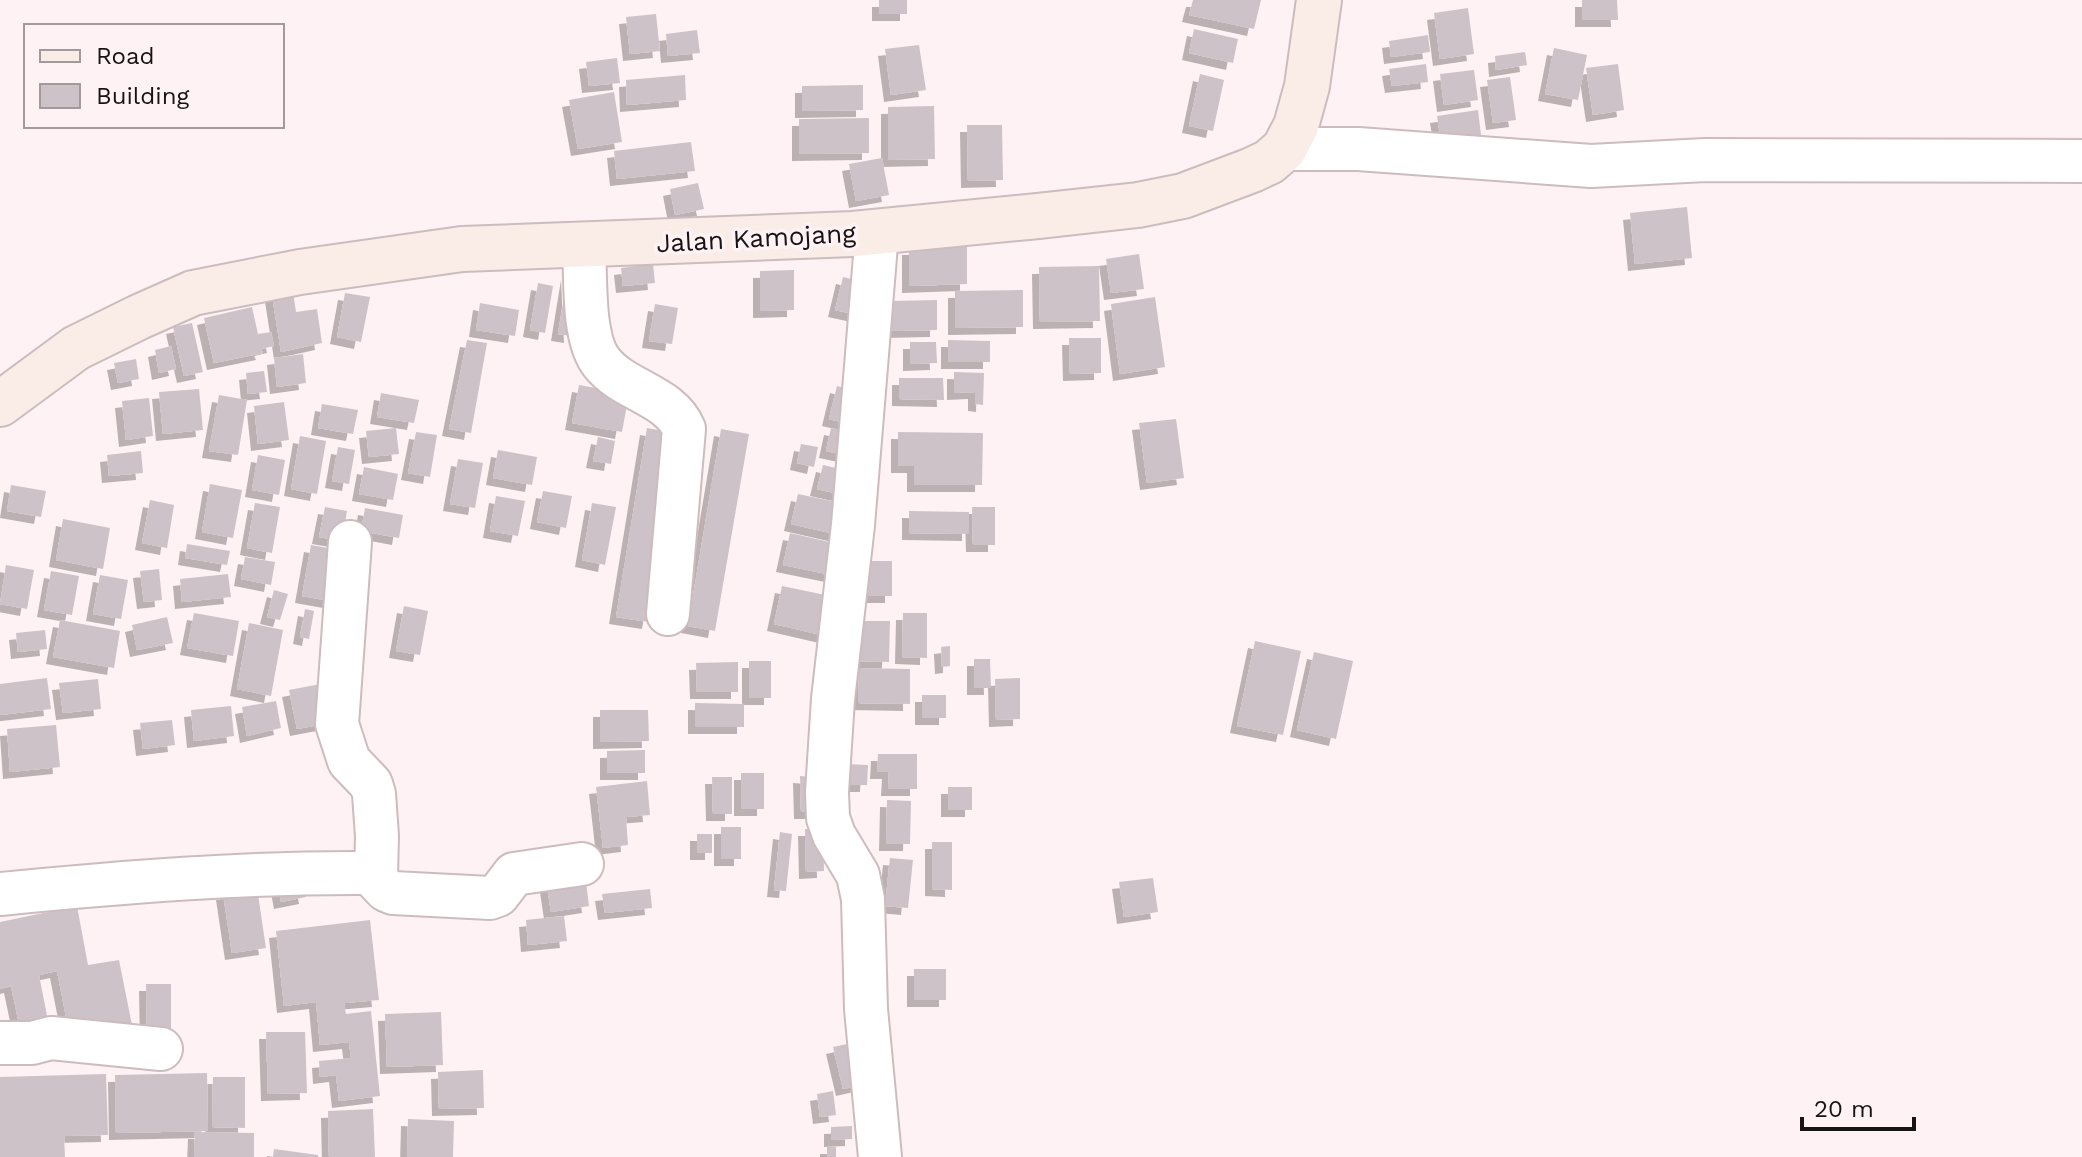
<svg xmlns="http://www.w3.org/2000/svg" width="2082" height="1157" font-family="'Work Sans',sans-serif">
	<defs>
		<filter id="shadow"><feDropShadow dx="-7" dy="7" stdDeviation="0" flood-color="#0004"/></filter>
	</defs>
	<rect width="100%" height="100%" fill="#fff2f4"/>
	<g fill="#cec2c9" filter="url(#shadow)">
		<rect x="879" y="0" width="28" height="14"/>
		<path d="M1193,0h68l-7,29 -65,-14z"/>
		<path d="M1582,0h35l1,20h-36z"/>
		<path d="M1468,8l6,46 -34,5 -6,-46z"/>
		<path d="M656,14l4,37 -30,3 -4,-37z"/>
		<path d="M1194,29l44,10 -5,24 -44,-10z"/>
		<path d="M697,30l3,23 -32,3 -2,-22z"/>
		<path d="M1428,35l2,17 -39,5 -2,-16z"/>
		<path d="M919,45l7,45 -35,5 -6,-46z"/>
		<path d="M1554,48l33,7 -9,45 -33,-6z"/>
		<path d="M1525,52l2,13 -31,5 -1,-14z"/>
		<path d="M617,58l3,25 -31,3 -3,-24z"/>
		<path d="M1426,64l2,18 -36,4 -3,-17z"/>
		<path d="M1618,64l6,46 -31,5 -7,-47z"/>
		<path d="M1474,70l4,30 -34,5 -4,-31z"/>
		<path d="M1200,74l24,6 -11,51 -24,-5z"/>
		<path d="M685,75l1,25 -59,5 -1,-25z"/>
		<path d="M1510,77l6,43 -23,3 -6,-43z"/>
		<path d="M863,85v25l-61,1v-25z"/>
		<path d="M614,92l8,50 -44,7 -9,-49z"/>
		<path d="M934,106l1,53 -47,1v-53z"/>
		<path d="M1478,110l3,25 -40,6 -4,-25z"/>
		<path d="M869,118v35l-70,1v-35z"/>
		<path d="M967,125h35l1,55 -35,1z"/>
		<path d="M691,142l4,29 -78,8 -3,-28z"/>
		<path d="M882,158l7,37 -33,6 -7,-37z"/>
		<path d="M698,183l6,26 -29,6 -5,-26z"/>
		<path d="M1687,207l5,51 -57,6 -5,-51z"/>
		<path d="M967,247v37l-58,2v-38z"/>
		<path d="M1139,254l5,35 -33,4 -5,-34z"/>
		<path d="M653,264l2,19 -32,3 -2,-18z"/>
		<path d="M1099,266l1,55 -60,1 -1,-55z"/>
		<path d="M794,270v40l-34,1v-40z"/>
		<path d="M568,273l3,63 -13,-2z"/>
		<path d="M843,277l22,5 -7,33 -23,-5z"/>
		<path d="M538,283l15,3 -8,47 -15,-3z"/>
		<path d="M1023,290v37l-68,1v-37z"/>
		<path d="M293,292l3,20 21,-3 5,34 -41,9 -9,-57z"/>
		<path d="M345,293l25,4 -9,45 -24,-5z"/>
		<path d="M1155,297l10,70 -45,7 -9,-70z"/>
		<path d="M937,300v30l-46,1 -1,-30z"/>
		<path d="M480,303l39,7 -4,26 -39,-6z"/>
		<path d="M655,304l23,4 -6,36 -23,-3z"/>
		<path d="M252,307l6,27 13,-2 3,14 -13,3 2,4 -49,10 -10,-45z"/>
		<path d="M192,323l11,49 -19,4 -11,-49z"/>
		<path d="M1069,338h32v35l-31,1z"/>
		<path d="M467,340l20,3 -16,90 -22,-4z"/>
		<path d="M948,340l42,1v21h-42z"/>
		<path d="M910,342h26l1,21 -27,1z"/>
		<path d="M171,346l5,23 -17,4 -4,-23z"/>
		<path d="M303,354l3,29 -29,4 -3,-29z"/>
		<path d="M136,359l3,20 -21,4 -4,-20z"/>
		<path d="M264,371l3,21 -19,2 -2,-21z"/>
		<path d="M954,372l30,1 -1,32 -8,-1v-12l-21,1z"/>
		<path d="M899,378h44l1,22 -45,-1z"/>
		<path d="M579,385l50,9 -7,38 -50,-9z"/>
		<path d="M837,386l19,5 -7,33 -20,-5z"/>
		<path d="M199,389l4,41 -40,4 -4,-42z"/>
		<path d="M381,393l38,7 -5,23 -37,-6z"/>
		<path d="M219,395l28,5 -9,55 -29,-4z"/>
		<path d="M149,398l4,38 -27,4 -4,-39z"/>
		<path d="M284,402l5,38 -31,4 -4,-38z"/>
		<path d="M322,404l36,6 -5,24 -35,-6z"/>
		<path d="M1176,419l8,59 -37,5 -8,-60z"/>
		<path d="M396,428l3,26 -30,3 -3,-26z"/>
		<path d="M647,428l34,6 -32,188 -33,-5z"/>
		<path d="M831,428l19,4 -5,23 -19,-4z"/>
		<path d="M721,429l28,5 -34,197 -27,-5z"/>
		<path d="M416,432l21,3 -7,42 -22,-4z"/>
		<path d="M898,432l85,1 -1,52h-68v-19h-16z"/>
		<path d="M300,436l26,5 -9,53 -26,-5z"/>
		<path d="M598,437l17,4 -4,23 -18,-3z"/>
		<path d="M801,444l17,3 -4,20 -17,-4z"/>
		<path d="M338,447l17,3 -6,34 -17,-3z"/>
		<path d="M498,450l39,7 -5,28 -39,-7z"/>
		<path d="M141,451l2,22 -34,3 -2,-21z"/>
		<path d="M258,455l27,5 -6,35 -27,-5z"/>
		<path d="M458,459l25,4 -8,45 -25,-4z"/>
		<path d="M823,465l26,6 -6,24 -26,-6z"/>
		<path d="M364,467l34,7 -5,26 -34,-6z"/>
		<path d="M210,484l32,6 -9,48 -31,-6z"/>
		<path d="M11,485l35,6 -5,26 -34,-6z"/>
		<path d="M543,491l29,5 -6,32 -29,-6z"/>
		<path d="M798,494l48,10 -7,31 -48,-11z"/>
		<path d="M496,496l29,5 -7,35 -28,-5z"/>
		<path d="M150,500l24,5 -7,43 -25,-5z"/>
		<path d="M255,503l25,4 -8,46 -25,-5z"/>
		<path d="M592,503l24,4 -11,58 -23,-5z"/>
		<path d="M325,507l22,4 -5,30 -23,-4z"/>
		<path d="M972,507h23v38h-22z"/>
		<path d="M365,508l38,7 -4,23 -38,-7z"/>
		<path d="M909,511l60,1v22l-60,-1z"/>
		<path d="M63,519l47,9 -7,41 -47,-9z"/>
		<path d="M790,533l48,11 -6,31 -49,-10z"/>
		<path d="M187,544l43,7 -3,14 -42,-7z"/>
		<path d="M311,545l28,5 -9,51 -28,-5z"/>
		<path d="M245,557l30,5 -4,23 -30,-6z"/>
		<path d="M869,561h23v35h-24z"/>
		<path d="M6,565l28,5 -7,39 -27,-5z"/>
		<path d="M159,569l3,31 -18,2 -4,-31z"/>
		<path d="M51,571l28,5 -7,39 -28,-5z"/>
		<path d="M228,574l3,23 -49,5 -2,-23z"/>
		<path d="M100,575l28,5 -7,39 -28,-5z"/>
		<path d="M782,586l53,11 -9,39 -52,-12z"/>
		<path d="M274,590l14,4 -8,26 -13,-3z"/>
		<path d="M404,606l24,5 -8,44 -24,-4z"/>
		<path d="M305,609l9,2 -5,28 -9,-2z"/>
		<path d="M194,613l45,8 -6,35 -46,-8z"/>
		<path d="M903,613h24v45l-25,-1z"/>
		<path d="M167,617l6,26 -36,7 -5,-25z"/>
		<path d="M60,620l60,11 -6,37 -61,-11z"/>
		<path d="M859,621h31l-1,41 -31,-1z"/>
		<path d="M249,623l34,7 -12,66 -34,-7z"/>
		<path d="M45,630l2,19 -29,3 -2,-19z"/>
		<path d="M1255,641l46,10 -18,84 -46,-9z"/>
		<path d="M950,646v20l-8,1 -1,-20z"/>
		<path d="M1314,652l39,9 -17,78 -39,-9z"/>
		<path d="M974,659h16l1,29h-17z"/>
		<rect x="749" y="661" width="22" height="37"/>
		<path d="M738,662v30h-41l-1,-29z"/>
		<path d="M859,668l51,1v35l-52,-1z"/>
		<path d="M47,678l4,31 -51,6v-31z"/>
		<path d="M1020,678v41l-24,1 -1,-41z"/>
		<path d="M98,679l3,30 -38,4 -4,-30z"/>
		<path d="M326,683l8,39 -37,7 -8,-39z"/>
		<rect x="922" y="695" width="24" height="23"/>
		<path d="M276,701l5,27 -34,8 -5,-29z"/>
		<path d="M695,703l49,1v23h-49z"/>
		<path d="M231,706l3,30 -40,5 -3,-31z"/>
		<path d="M600,710h48l1,31 -49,1z"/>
		<path d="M172,720l3,25 -32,4 -3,-26z"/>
		<path d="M56,725l4,42 -50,5 -3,-43z"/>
		<path d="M645,750v23h-38v-22z"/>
		<path d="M878,754h39v35h-29l1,-17h-12z"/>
		<path d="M846,764l22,1 -1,20h-21z"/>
		<rect x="741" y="773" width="23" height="36"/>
		<path d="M800,776l13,1v35h-12z"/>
		<path d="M712,777h20v37h-19z"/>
		<path d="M647,781l3,34 -24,2 2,28 -25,3 -7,-61z"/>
		<rect x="948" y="787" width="24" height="23"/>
		<path d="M887,800l24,1 -1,43h-24z"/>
		<rect x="721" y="827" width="20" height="32"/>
		<path d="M805,829h18l1,42 -18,1z"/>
		<path d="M780,832l12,2 -6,57 -12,-1z"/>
		<rect x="697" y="834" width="15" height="19"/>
		<path d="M932,842h20v48l-20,-1z"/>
		<path d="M890,858l23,2 -5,48 -23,-2z"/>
		<path d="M585,874l4,32 -38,6 -5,-33z"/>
		<path d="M302,877l4,20 -25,5 -4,-21z"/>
		<path d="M1153,878l5,34 -34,5 -5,-35z"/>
		<path d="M257,888l9,60 -34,5 -9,-60z"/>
		<path d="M650,889l2,19 -47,5 -3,-19z"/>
		<path d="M77,906l11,59 31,-5 13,65 -62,12 -13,-66 -18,4 12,61 -28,7 -12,-57 -11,3v-67z"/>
		<path d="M564,916l3,25 -39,4 -2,-25z"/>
		<path d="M370,920l9,80 -35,3 2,11 25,-3 9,85 -41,5 -3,-26 -16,2 -1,-16 32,-3 -2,-16 -29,3 -4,-43 -32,4 -8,-75z"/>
		<rect x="914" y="969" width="32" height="31"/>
		<path d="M146,984h25v52l-24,1z"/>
		<path d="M441,1012l2,53 -56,2 -2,-53z"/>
		<path d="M266,1032h39l2,61 -39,1z"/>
		<path d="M856,1042l9,42 -22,5 -10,-42z"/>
		<path d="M483,1070l1,38 -45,1 -1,-37z"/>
		<path d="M207,1073l1,58 -92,2 -1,-58z"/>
		<path d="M106,1074l2,61 -44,1 1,21h-65v-80z"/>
		<path d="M213,1077h32v51l-33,-1z"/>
		<path d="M833,1091l3,24 -16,2 -3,-23z"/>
		<path d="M373,1109l2,48h-46l-1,-46z"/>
		<path d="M408,1119l46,2 -1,36h-46z"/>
		<path d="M852,1126v13l-21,1v-13z"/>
		<path d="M195,1132l59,1v24h-60z"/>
		<rect x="827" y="1147" width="9" height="10"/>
		<path d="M274,1149l44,6v2h-45z"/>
	</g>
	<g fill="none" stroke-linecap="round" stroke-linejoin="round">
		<g stroke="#ccbcbe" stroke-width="46">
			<g id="street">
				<path d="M1284,149h74l233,17 114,-6 377,1"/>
				<path d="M877,232l-24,293 -20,174 -6,93 1,26 6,17 24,40 5,24 3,110 14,148"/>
				<path d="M584,246c2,31 -2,93 18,117 22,28 68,32 82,66l-16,185"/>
				<path d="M350,542l-13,182 12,37 22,23 3,10 3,42 -1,40"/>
				<path d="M0,894c123,-12 246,-22 370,-21l16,17 7,3 97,5 8,-3 16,-21 68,-10"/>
				<path d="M0,1043h32l19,-5 110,11"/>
			</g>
		</g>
		<g stroke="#ccbcbe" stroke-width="48">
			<path id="secondary" d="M0,404l76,-56 63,-31 54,-24 107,-21 162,-23 391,-15 185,-18 100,-11 45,-9 69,-26 17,-8 15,-13 12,-23 11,-40 12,-86"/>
		</g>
		<use href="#street" stroke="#fff" stroke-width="42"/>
		<use href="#secondary" stroke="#faece7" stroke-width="44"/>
	</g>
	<g text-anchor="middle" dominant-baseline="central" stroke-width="7" stroke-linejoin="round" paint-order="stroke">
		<g font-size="26" fill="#181314" stroke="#fff2f4">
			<text transform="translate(756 238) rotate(-3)">Jalan Kamojang</text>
		</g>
	</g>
	<rect x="24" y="24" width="260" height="104" fill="#fff2f4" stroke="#a3999a" stroke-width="2"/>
	<rect x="40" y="50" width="40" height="12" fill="#faece7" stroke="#a3999a" stroke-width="2"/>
	<text x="96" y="64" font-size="24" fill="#181314">Road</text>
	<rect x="40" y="84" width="40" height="24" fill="#cec2c9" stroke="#a3999a" stroke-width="2"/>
	<text x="96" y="104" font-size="24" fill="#181314">Building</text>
	<path d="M1802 1117v12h112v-12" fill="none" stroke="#181314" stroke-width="4"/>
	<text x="1814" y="1117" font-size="24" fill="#181314" stroke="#fff2f4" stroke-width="6" paint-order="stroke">20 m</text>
</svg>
